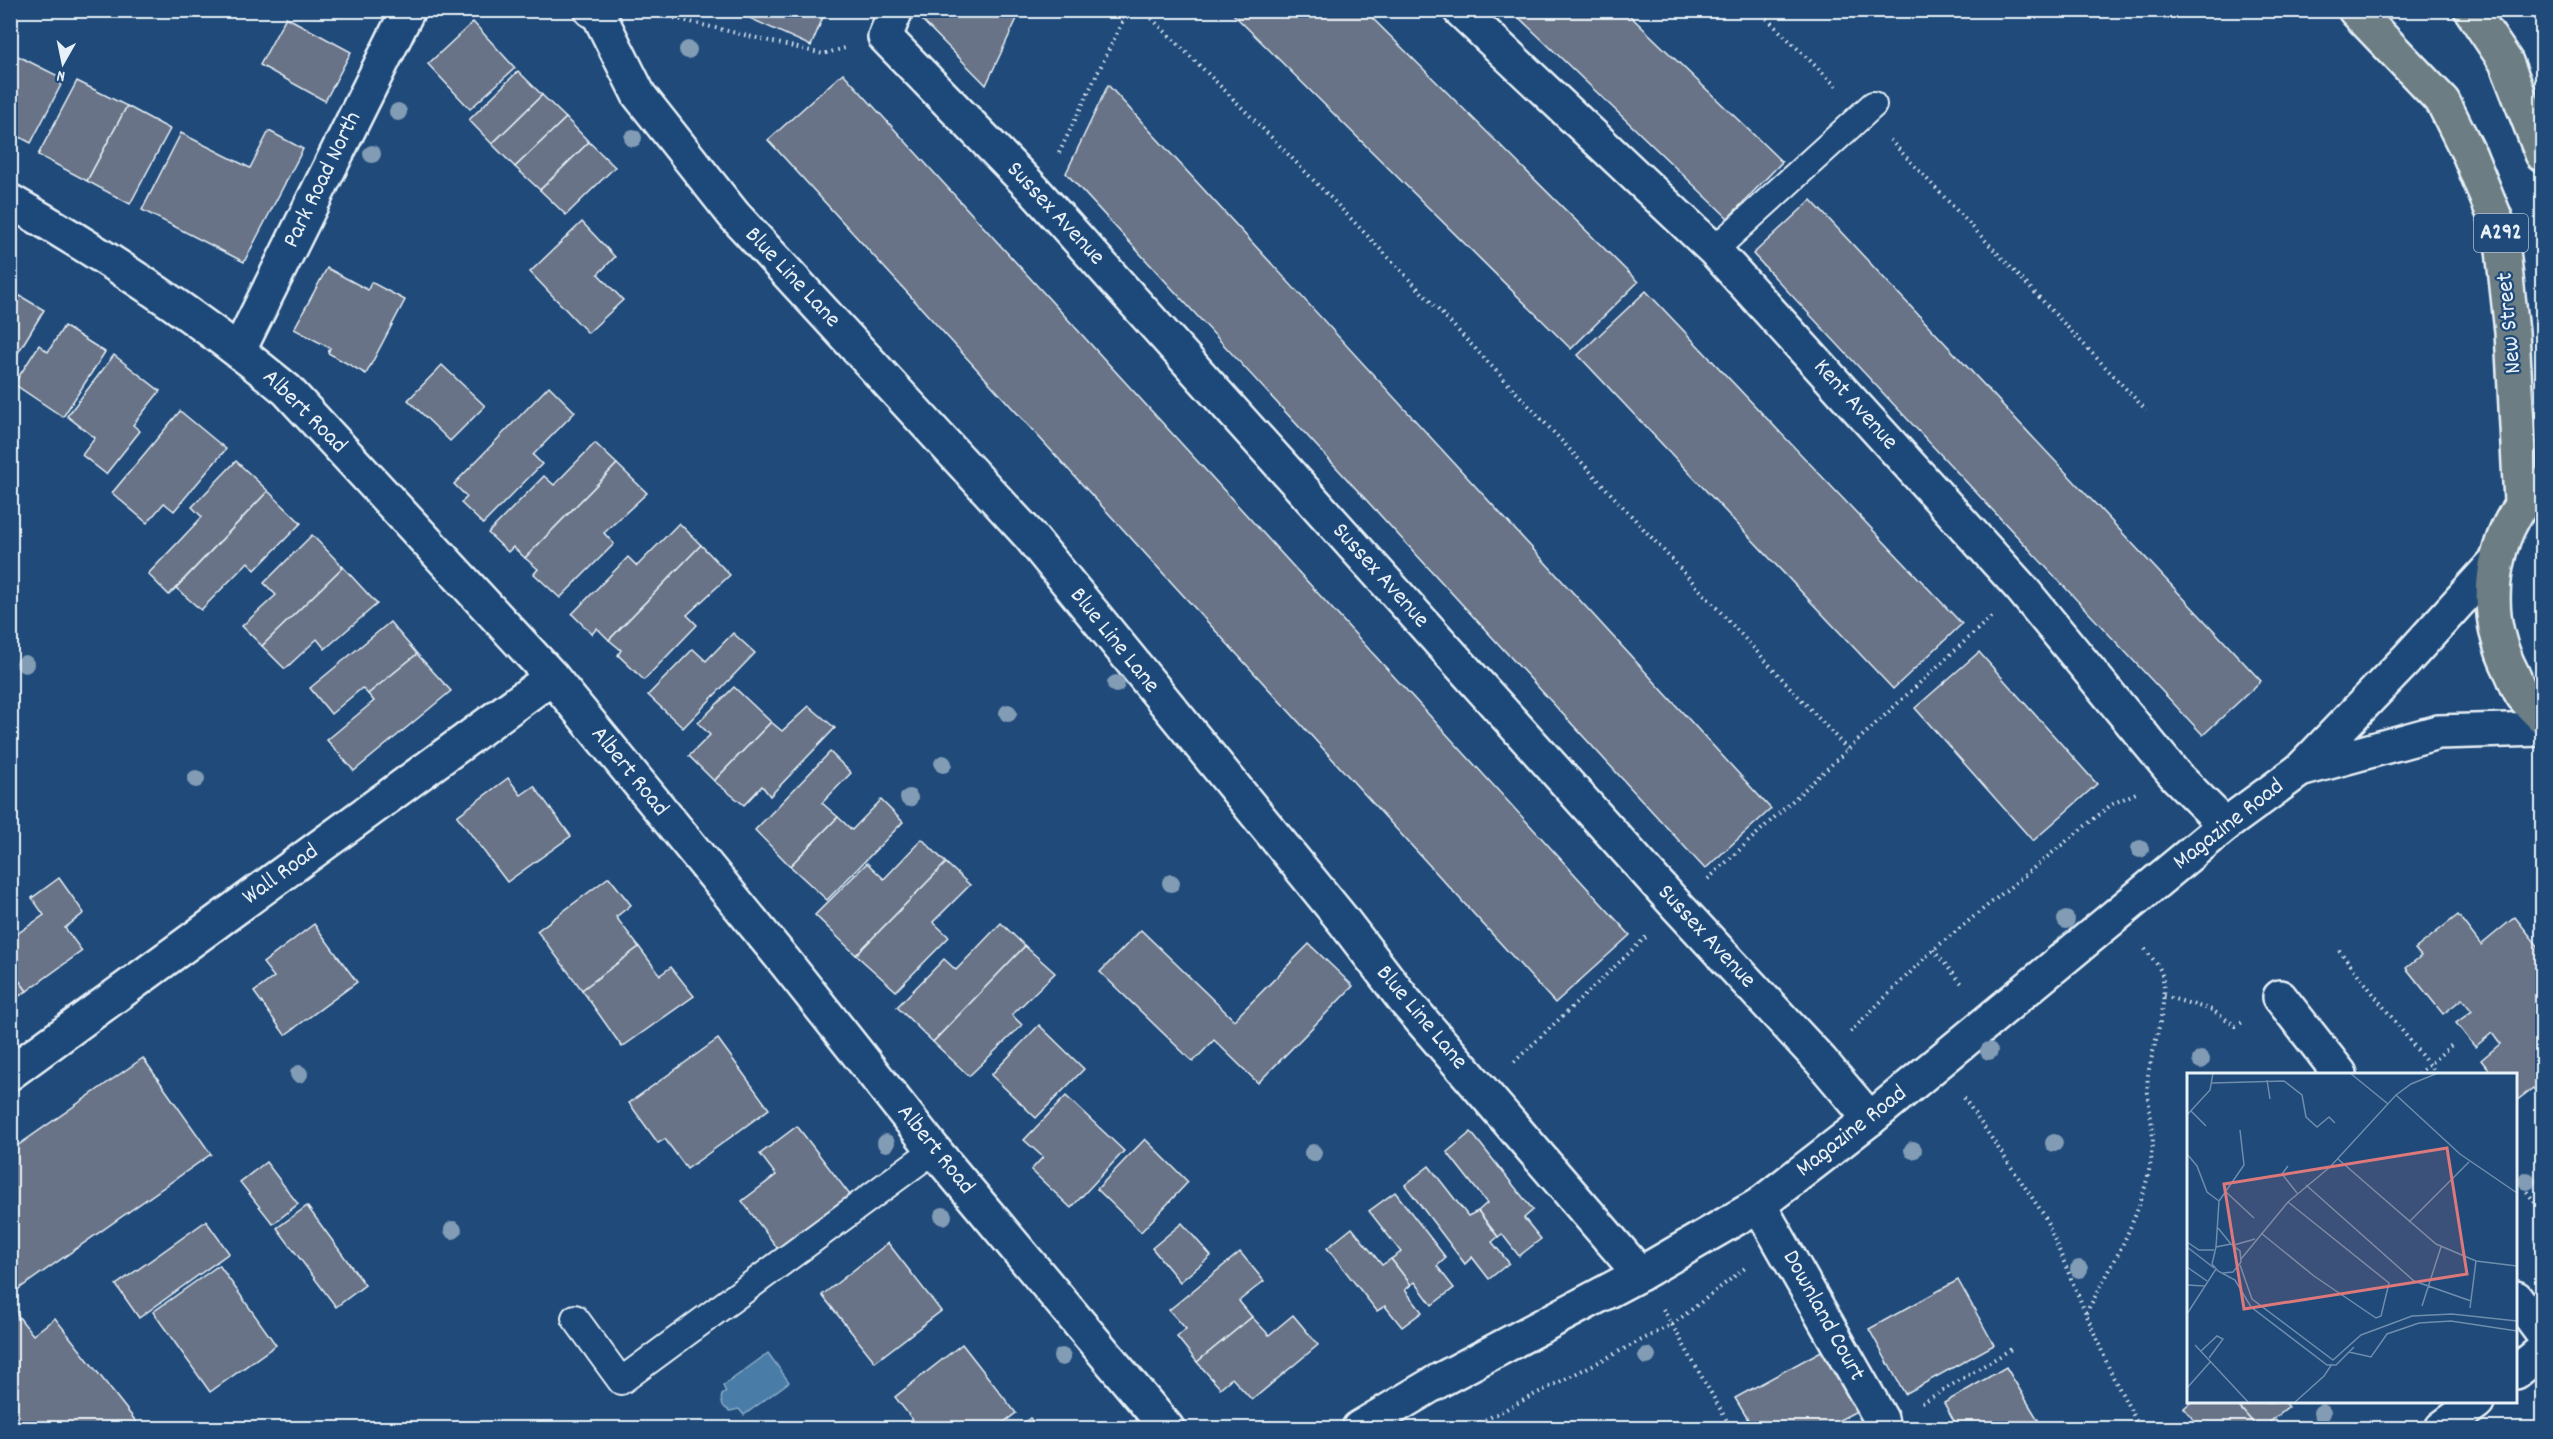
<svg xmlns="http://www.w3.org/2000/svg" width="2553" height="1439" font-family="Dekko,sans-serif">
	<rect width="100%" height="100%" fill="#1f4a7a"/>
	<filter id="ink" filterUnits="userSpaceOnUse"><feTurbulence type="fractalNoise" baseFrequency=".0167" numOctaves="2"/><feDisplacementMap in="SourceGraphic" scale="12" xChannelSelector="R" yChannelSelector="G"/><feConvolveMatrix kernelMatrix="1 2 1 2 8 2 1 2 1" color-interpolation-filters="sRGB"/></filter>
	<g filter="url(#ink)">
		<path fill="#4a7ca7" stroke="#89abc7" stroke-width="1.5" d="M768,1353l21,29 -45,33 -5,-6 -9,2c-7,-3 -10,-9 -8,-16l4,-3 -3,-6z"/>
		<g fill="#687387" stroke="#e8f1f8" stroke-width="1.5">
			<path d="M732,10h94l-15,36z"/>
			<path d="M912,10h109l-35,75z"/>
			<path d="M1229,10h135l274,272 -67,67z"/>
			<path d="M1511,10h113l158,152 -54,56z"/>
			<path d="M286,17l65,35 -26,49 -65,-36z"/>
			<path d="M473,22l42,46 -45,41 -42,-45z"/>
			<path d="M10,52l54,27 -33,64 -21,-11z"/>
			<path d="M518,71l24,24 -50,49 -23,-24z"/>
			<path d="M843,73l787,862 -75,68 -787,-863z"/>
			<path d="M77,81l50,25 -40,75 -49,-26z"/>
			<path d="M1108,85l663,724 -66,60 -639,-696z"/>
			<path d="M542,95l24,23 -51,49 -23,-23z"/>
			<path d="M127,106l43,23 -40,75 -43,-23z"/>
			<path d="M566,118l23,24 -49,48 -25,-23z"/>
			<path d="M269,131l34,18 -59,113 -102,-52 39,-77 69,35z"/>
			<path d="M589,142l26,25 -49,48 -26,-25z"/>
			<path d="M1811,200l450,481 -58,54 -450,-481z"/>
			<path d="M582,222l33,35 -17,17 25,26 -35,33 -58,-61z"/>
			<path d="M327,268l41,22 3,-8 34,18 -39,74 -38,-21 2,-5 -36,-19z"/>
			<path d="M10,290l34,20 -34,56z"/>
			<path d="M1646,291l316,333 -69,65 -315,-334z"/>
			<path d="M64,326l41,26 -42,65 -49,-33 25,-39 9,7z"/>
			<path d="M114,355l46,36 -27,34 7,6 -34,43 -24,-19 13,-17 -28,-22z"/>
			<path d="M442,365l43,41 -35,35 -42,-41z"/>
			<path d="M549,386l26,26 -42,43 9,9 -59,60 -22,-21 6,-6 -13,-13z"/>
			<path d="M180,411l46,38 -52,62 -10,-8 -17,20 -35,-30z"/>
			<path d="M595,443l22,21 -92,94 -12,-11 -5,5 -20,-19 56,-57 10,9z"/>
			<path d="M236,461l32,30 -99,104 -21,-21 54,-57 -10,-10z"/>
			<path d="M617,464l30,29 -43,40 10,11 -54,54 -26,-24 4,-5 -13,-11z"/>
			<path d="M268,491l33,32 -46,47 -7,-8 -47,48 -25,-22z"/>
			<path d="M679,523l22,22 -92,95 -12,-12 -5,6 -20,-20 56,-57 9,9z"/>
			<path d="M312,535l31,32 -81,79 -20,-20 34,-31 -12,-12z"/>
			<path d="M701,545l29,30 -43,40 10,10 -53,55 -26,-25 3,-5 -12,-10z"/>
			<path d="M343,567l34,37 -52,45 -8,-10 -32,30 -23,-23z"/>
			<path d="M390,622l27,32 -49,40 -6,-6 -31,26 -21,-26z"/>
			<path d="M733,633l22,20 -72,75 -35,-33 45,-46 13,12z"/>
			<path d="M1979,652l118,132 -64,57 -118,-133z"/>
			<path d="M417,654l34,37 -97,80 -27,-31 47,-39 -6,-7z"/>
			<path d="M734,687l37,35 -57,59 -25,-25 21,-21 -12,-12z"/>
			<path d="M809,706l26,22 -65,68 -8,-10 -18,19 -30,-24 57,-59 11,9z"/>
			<path d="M830,752l21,21 -29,30 16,14 -48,49 -35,-36z"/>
			<path d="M508,778l13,17 13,-9 37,50 -64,46 -50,-66z"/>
			<path d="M881,800l22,22 -76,78 -37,-34 48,-49 14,13z"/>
			<path d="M922,839l24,24 -90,92 -41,-40 52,-52 17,16z"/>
			<path d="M946,863l24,22 -37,37 16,15 -53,54 -40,-36z"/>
			<path d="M609,877l22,28 -15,12 23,30 -57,43 -45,-59z"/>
			<path d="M59,878l25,35 -19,15 17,23 -55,40 -17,-22v-30l34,-24 -12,-17z"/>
			<path d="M2458,915l23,30 34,-28 27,34v144l-2,2 -7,-9 -17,13v-27h-24l-11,-14 19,-16 -8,-11 -17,14 -19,-24 16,-12 -10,-12 -19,15 -37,-46 15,-12 -6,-7z"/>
			<path d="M1001,923l24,23 -92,96 -36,-35 47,-48 12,11z"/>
			<path d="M314,924l43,58 -72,53 -31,-43 20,-15 -11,-14z"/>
			<path d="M1141,930l93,90 75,-76 44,42 -95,97 -44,-43 -21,22 -93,-90z"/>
			<path d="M1025,946l30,27 -43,42 10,10 -53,51 -36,-34z"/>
			<path d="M639,947l21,28 11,-8 23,29 -72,51 -40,-57z"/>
			<path d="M10,969l17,22 -17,11z"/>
			<path d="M1039,1025l45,44 -48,49 -45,-43z"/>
			<path d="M718,1039l51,70 -82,60 -22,-30 -7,4 -29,-40z"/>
			<path d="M143,1058l68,96 -201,141v-144z"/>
			<path d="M1066,1096l58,55 -53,57 -40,-38 12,-13 -19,-17z"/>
			<path d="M797,1126l53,69 -72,54 -36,-48 34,-26 -16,-21z"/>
			<path d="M1471,1132l62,78 -9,8 17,21 -22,17 -17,-22 -4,3 -20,-26 9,-8 -40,-51z"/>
			<path d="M1145,1139l43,43 -47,50 -44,-43z"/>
			<path d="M266,1162l32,42 -25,20 -33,-42z"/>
			<path d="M1429,1166l39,50 10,-5 20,26 -6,5 17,21 -20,16 -17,-22 -7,7 -60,-79z"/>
			<path d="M1395,1192l51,66 -9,8 17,22 -22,17 -17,-23 -4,3 -20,-26 10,-7 -32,-41z"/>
			<path d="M307,1206l58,79 -29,22 -59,-79z"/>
			<path d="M206,1221l23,32 -90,65 -23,-33z"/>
			<path d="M1182,1223l29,33 -31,26 -28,-34z"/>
			<path d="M1352,1228l30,37 9,-6 20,26 -6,5 17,22 -20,15 -17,-21 -8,5 -50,-63z"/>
			<path d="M888,1243l53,68 -66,51 -53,-67z"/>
			<path d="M1240,1252l24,29 -25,20 13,16 -55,45 -20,-25 9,-8 -17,-19z"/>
			<path d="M219,1265l57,80 -66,47 -57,-80z"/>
			<path d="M1958,1280l36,65 -89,49 -36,-65z"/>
			<path d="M15,1312l18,23 22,-17 83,106 -5,4h-123v-112z"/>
			<path d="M1293,1315l25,30 -66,55 -20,-22 -12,10 -23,-26 55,-45 17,18z"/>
			<path d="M962,1344l54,69 -20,15h-77l-24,-31z"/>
			<path d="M1823,1350l34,61 -33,17h-71l-18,-30z"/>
			<path d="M2006,1367l37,61h-85l-14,-25z"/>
			<path d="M2191,1402h44l23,26h-58l-16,-20z"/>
			<path d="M2235,1402h50l4,5 -27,21h-4z"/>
			<path d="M1030,1418l8,10h-21z"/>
		</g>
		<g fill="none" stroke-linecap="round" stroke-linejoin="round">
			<g stroke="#e8f1f8" stroke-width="30">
				<g id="lane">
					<path d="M1714,250l159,-145"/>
					<path d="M575,1318l46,63 313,-231"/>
				</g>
			</g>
			<g stroke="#e8f1f8" stroke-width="38">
				<g id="street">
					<path d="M591,10l8,5 40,80 95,120 295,320 313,384 62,81 236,274"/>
					<path d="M896,10l-11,27 148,152 645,718 143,154 49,58"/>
					<path d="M1460,10l254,240 308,339 153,186 50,50"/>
					<path d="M10,201c97,55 191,118 277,189l265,287 234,286 148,187 233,278"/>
					<path d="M239,350l169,-340"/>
					<path d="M2280,997l60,77"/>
					<path d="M10,1073l542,-396"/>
					<path d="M1759,1205l122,214 2,9"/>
					<path d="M2516,1298l26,35"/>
					<path d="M2516,1372l26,-21"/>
					<path d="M2442,1428l35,-26"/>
				</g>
			</g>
			<g stroke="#e8f1f8" stroke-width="38">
				<g id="secondary">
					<path d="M2300,770l138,-38 104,-3"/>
					<path d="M1359,1428l81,-48 200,-106 119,-69 111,-86 355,-294 75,-55 106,-110 90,-99"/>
				</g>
			</g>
			<g stroke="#e8f1f8" stroke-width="38">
				<g id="primary">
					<path d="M2355,10l88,92 27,54 31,76 11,100 9,170"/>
					<path d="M2471,10l35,52 36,92"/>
					<path d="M2537,486c-47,49 -57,124 -26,185 4,8 7,18 12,25 6,7 13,14 19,20"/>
				</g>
			</g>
			<g stroke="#e8f1f8" stroke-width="4" stroke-dasharray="1.5 4.5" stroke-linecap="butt">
				<path d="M1143,10c245,238 474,491 706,741"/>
				<path d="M1758,10l78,76"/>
				<path d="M645,11l178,43 22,-6"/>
				<path d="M1890,140l256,270"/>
				<path d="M1059,153l69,-143"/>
				<path d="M1708,879l283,-262"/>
				<path d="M1933,950l31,36"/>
				<path d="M2339,950l97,124"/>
				<path d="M2164,996l48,14 24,16 8,-5"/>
				<path d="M1850,1032l83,-82 179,-146 24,-11"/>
				<path d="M1514,1062l132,-125"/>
				<path d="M2418,1074l36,-31"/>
				<path d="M1964,1098l80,117 68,160 28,53"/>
				<path d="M2516,1177l26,35"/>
				<path d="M1663,1309l68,119"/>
				<path d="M2086,1313c27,-49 59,-103 66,-160 4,-25 -7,-53 -4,-78 5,-30 21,-71 14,-100 -2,-9 -12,-19 -17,-26"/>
				<path d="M1922,1403l91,-55"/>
				<path d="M1469,1428l204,-104 72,-56"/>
			</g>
			<use href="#lane" stroke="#1f4a7a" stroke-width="26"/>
			<use href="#street" stroke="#1f4a7a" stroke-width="33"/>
			<use href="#secondary" stroke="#1f4a7a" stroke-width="33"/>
			<use href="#primary" stroke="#6c7e84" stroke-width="33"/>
		</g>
		<g fill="#829cb5">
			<circle cx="688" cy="50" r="9"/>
			<circle cx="398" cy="112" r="9"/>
			<circle cx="633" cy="138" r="9"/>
			<circle cx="372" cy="154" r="9"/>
			<circle cx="25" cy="664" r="9"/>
			<circle cx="1116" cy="684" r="9"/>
			<circle cx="1008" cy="713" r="9"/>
			<circle cx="943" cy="764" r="9"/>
			<circle cx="196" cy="779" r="9"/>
			<circle cx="909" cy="798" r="9"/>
			<circle cx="2140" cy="849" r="9"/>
			<circle cx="1171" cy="883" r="9"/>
			<circle cx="2066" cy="920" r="9"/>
			<circle cx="1989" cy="1051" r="9"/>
			<circle cx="2201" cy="1060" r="9"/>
			<circle cx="299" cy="1074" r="9"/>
			<circle cx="886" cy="1143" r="9"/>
			<circle cx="2054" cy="1143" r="9"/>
			<circle cx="1913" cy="1150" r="9"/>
			<circle cx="1313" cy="1153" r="9"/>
			<circle cx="2527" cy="1181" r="9"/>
			<circle cx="943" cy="1216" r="9"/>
			<circle cx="453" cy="1230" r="9"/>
			<circle cx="2079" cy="1269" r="9"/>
			<circle cx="1647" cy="1356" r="9"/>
			<circle cx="1062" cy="1357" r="9"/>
			<circle cx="2322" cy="1413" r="9"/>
		</g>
	</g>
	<g text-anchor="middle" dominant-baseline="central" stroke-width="4.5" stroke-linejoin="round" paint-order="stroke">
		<rect fill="#1f4a7a" stroke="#acbfd2" stroke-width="1.5" x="2474" y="214" width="54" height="38" rx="4.5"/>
		<g font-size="22" font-weight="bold" fill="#e8f1f8">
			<text x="2501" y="233">A292</text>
		</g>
		<g font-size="24" fill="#e8f1f8" stroke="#1f4a7a">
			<text transform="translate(323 180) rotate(-64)">Park Road North</text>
			<text transform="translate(1055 214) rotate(47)">Sussex Avenue</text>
			<text transform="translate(792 278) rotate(47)">Blue Line Lane</text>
			<text transform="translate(2510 323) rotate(-95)">New Street</text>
			<text transform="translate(1855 405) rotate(48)">Kent Avenue</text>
			<text transform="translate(304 412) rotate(45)">Albert Road</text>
			<text transform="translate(1380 576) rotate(48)">Sussex Avenue</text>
			<text transform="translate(1114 641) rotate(51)">Blue Line Lane</text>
			<text transform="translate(629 772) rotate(51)">Albert Road</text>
			<text transform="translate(2229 825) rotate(-38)">Magazine Road</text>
			<text transform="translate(281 875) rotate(-36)">Wall Road</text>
			<text transform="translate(1706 937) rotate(47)">Sussex Avenue</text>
			<text transform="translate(1421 1018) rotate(50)">Blue Line Lane</text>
			<text transform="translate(1852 1132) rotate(-38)">Magazine Road</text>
			<text transform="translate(935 1150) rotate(51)">Albert Road</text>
			<text transform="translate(1823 1316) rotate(61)">Downland Court</text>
		</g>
	</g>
	<g transform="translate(2187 1073)">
		<rect width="330" height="330" fill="#1f4a7a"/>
		<path fill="none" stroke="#6f8dac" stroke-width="1.5" d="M163,0l38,31M80,7l3,19M25,10l72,-2 18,14 4,22 11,10 12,-10 6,6M209,22l64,59 57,39M4,38l15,15M0,42l23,-25 3,-17M0,81l10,12 10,26 12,9M151,86l98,85 40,17 41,5M101,93l-6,8 15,19M119,112l108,96 57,20M39,119l28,26M222,149l60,-60M31,155l13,16M74,160l53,43 62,42 5,-2 8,-33 -101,-81M0,169l12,8h15M47,172l21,-6M0,174l27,21M29,174l3,-46 25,-36 -4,-35M54,186l47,-57 42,-35 66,-72 15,-11 27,-11M53,192l12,34 81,61 28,-25 51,-19 40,-2 65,7M0,194l20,14M36,200l10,-1 8,-10 -1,-11 -9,-7 -15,3 -4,17 6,7 17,9 16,27 76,58h9l18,-18M0,212l18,1M235,233l19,-59M283,235l6,-47M0,241l29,-45M8,272l54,58M14,278l16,-15 6,3 -14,19M162,279l22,5 16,-23 32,-11 32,-2 66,10M0,315l24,-27M107,330l30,-27 8,-12"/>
		<path fill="#dd787b" fill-opacity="0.15" stroke="#dd787b" stroke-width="3" d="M260,75l20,126 -223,35 -20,-125z"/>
		<rect width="330" height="330" fill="none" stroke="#e8f1f8" stroke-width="3"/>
	</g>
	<rect width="2553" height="1439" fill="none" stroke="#1f4a7a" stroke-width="36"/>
	<rect x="18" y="18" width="2517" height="1403" fill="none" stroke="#e8f1f8" stroke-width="2" filter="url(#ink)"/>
	<g transform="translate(63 63) rotate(189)" stroke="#1f4a7a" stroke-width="4.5" paint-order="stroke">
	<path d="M0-4.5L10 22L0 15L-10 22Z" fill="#e8f1f8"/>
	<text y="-9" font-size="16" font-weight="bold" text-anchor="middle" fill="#e8f1f8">N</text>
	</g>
</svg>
